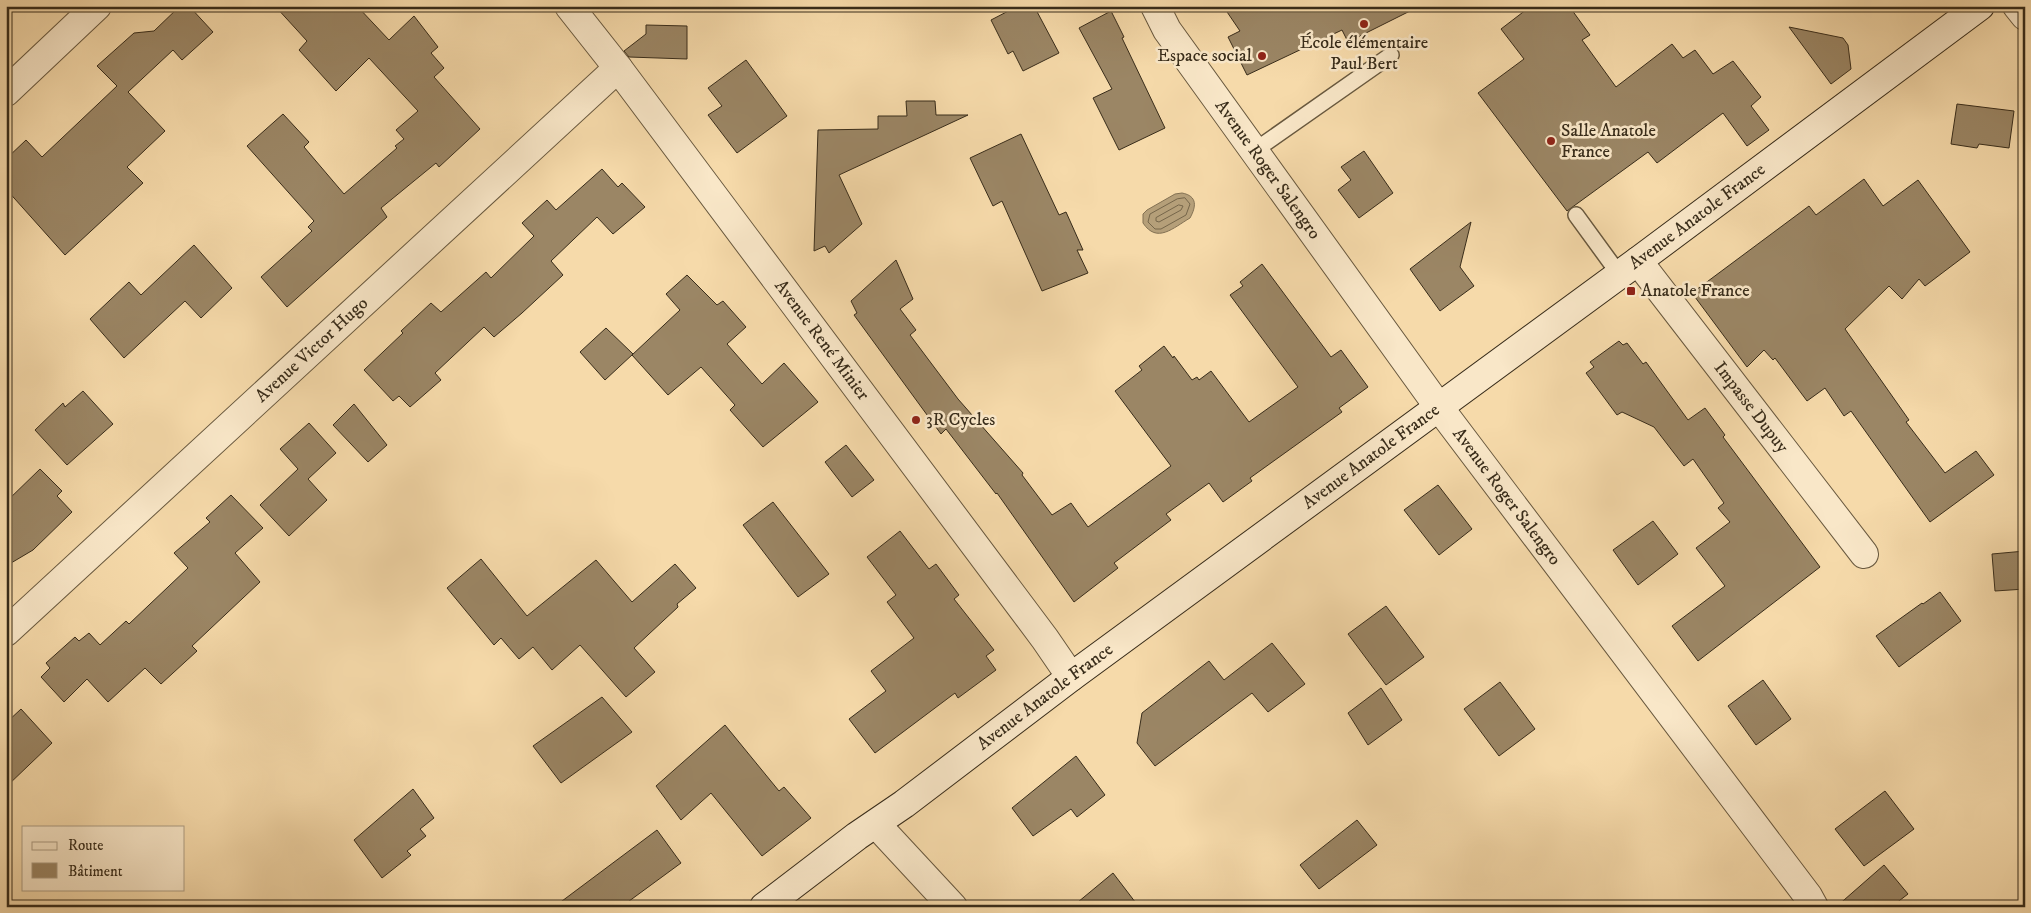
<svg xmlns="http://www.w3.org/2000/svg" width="2031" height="913" font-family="'IM FELL DW Pica',serif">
	<rect width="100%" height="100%" fill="#f6daaa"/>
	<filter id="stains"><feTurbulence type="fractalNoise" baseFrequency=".004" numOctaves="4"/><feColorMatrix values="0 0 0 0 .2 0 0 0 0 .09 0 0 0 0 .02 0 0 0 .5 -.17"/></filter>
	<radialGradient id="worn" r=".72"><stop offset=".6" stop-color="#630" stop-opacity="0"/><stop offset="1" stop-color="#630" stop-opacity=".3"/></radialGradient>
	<path fill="#b59f79" stroke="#837153" d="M1182,193c16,3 14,14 8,25 -17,10 -33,26 -47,5v-9l4,-4 28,-16z"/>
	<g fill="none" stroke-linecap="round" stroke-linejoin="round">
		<g stroke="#76664a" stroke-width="1">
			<path d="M1185,198l5,6 -4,11 -25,14h-6l-7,-7 2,-8 27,-15z"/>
			<path d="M1179,205l4,1 -2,4 -22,12 -3,-1v-3z"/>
		</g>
	</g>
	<g fill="#9b8665" stroke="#382c1a">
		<path d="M180,6h9l24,26 -31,28 -9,-10 -45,42 37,39 -38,36 16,16 -78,72 -59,-66v-30l20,-19 16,17 75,-71 -20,-20 37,-33 20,-2z"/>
		<path d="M275,6h82l32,34 25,-24 24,31 -7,6 13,15 -10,9 46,52 -41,38 -3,-4 -55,45 6,9 -100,90 -26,-30 51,-46 -4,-4 6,-6 -67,-75 36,-32 26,28 -5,5 40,47 53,-46 -2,-2 9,-7 -8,-9 22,-19 -49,-53 -33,33 -37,-41 8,-9z"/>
		<path d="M1018,6h16l25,47 -36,18 -10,-20 -5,3 -17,-34z"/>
		<path d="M1223,6h197l-72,36 -6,-12 -95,45 -19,-38 12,-6z"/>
		<path d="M1531,6h38l21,29 -8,5 34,47 56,-43 11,14 12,-8 18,24 20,-13 28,36 -10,9 18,24 -22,16 -24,-33 -66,50 -9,-11 -81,59 -89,-118 46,-34 -23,-30z"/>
		<path d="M1111,11l13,26 -2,1 43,90 -46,22 -26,-52 19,-9 -33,-61z"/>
		<path d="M646,25l41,1v33l-58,-2 -5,-6 22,-17z"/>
		<path d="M1789,27l54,11 5,7 3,24 -20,15z"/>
		<path d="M746,60l41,56 -50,37 -29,-38 14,-9 -14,-18z"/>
		<path d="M906,101h29l1,14h32l-129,60 23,49 -33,29 -4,-7 -11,5 4,-121 60,-1v-13h29z"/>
		<path d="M1957,104l57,7 -5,37 -30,-4 -2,4 -26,-4z"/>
		<path d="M1021,134l38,81 7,-3 17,38h-6l11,23 -46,18 -40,-90 -9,5 -23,-48z"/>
		<path d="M1364,151l29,42 -34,25 -21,-28 13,-10 -10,-13z"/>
		<path d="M602,169l16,18 4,-4 23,24 -32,27 -16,-17 -46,44 12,14 -41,38 -28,24 -10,-10 -49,46 6,7 -31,27 -11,-11 -6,5 -29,-31 39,-37 -2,-2 30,-28 10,9 45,-40 5,6 43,-42 -12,-13 25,-23 9,10z"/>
		<path d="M1864,179l19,27 35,-26 52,72 -45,34 -6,-7 -17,20 -13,-13 -44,43 64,91 -3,2 39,51 31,-22 18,24 -64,47 -79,-111 -7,5 -19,-28 -18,13 -32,-43 -2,2 -9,-10 -17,17 -55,-74 117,-87 7,9z"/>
		<path d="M1471,222l-11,45 14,19 -34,25 -30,-42z"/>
		<path d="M194,245l38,43 -31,30 -16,-17 -61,57 -34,-39 39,-37 12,13z"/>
		<path d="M896,260l17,39 -13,10 16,21 -6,5 48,64 65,74 -1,2 30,40 19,-12 17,24 83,-61 -56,-75 27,-21 -3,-4 25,-20 9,12 1,-2 18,24 5,-3 2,3 12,-9 38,51 49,-35 -68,-92 13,-9 -3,-4 22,-18 69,93 10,-7 27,37 -29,21 3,4 -92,66 2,3 -29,21 -14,-19 -43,31 5,6 -57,43 4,5 -44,34 -77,-109 -1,1 -50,-65 -5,5 -87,-119 3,-2 -6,-12z"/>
		<path d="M687,275l30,30 6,-4 23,26 -19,17 35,40 22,-21 34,39 -55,45 -33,-37 5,-5 -34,-38 -33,28 -36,-40 48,-45 -14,-16z"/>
		<path d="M606,328l27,26 -28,26 -25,-28z"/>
		<path d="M1619,341l4,4 4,-2 16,21 3,-2 42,58 17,-12 20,27 -2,2 97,130 -122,94 -26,-35 53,-40 -29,-38 34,-26 -12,-14 6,-5 -31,-44 -9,7 -30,-39 -32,-15 -5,3 -31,-42 8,-6 -4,-5z"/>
		<path d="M83,391l30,33 -46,41 -32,-35 28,-27 2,4z"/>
		<path d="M354,404l33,41 -19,17 -35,-37z"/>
		<path d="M309,423l27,30 -28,26 19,21 -38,36 -29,-31 38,-36 -18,-20z"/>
		<path d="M846,445l28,35 -22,17 -27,-35z"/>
		<path d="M40,469l22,22 -5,5 15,16 -39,38 -27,16v-64z"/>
		<path d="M1438,485l34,44 -33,26 -35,-45z"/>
		<path d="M231,495l32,33 -28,25 25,29 -68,64 5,5 -36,33 -16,-16 -37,34 -21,-23 -23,23 -23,-25 9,-9 -4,-5 29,-26 4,4 10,-8 11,12 26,-24 3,3 59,-56 -14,-15 36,-31 -4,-4z"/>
		<path d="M773,502l56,72 -31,23 -55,-72z"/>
		<path d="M1653,521l25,33 -40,31 -25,-35z"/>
		<path d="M900,531l29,38 7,-5 23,31 -5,4 40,51 -8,6 10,14 -38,28 -3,-5 -80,60 -26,-34 37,-28 -15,-20 43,-33 -27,-36 9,-7 -29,-38z"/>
		<path d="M2025,551v38l-30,2 -3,-37z"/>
		<path d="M481,559l46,57 69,-56 36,42 43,-38 21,24 -19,16 1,3 -44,41 21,24 -29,25 -46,-52 -28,25 -19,-23 -14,12 -18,-21 -7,7 -47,-57z"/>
		<path d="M1940,592l21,29 -62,46 -23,-31 46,-33 1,1z"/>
		<path d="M1386,606l38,51 -38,28 -38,-51z"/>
		<path d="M1272,643l33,41 -37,28 -16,-19 -97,73 -18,-23 5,-30 67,-52 15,19z"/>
		<path d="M1763,680l28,39 -35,26 -28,-39z"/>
		<path d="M1500,682l35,47 -36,27 -35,-47z"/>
		<path d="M1381,688l21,32 -34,25 -20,-32z"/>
		<path d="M602,697l30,35 -71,51 -28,-37z"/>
		<path d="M21,709l31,34 -46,44v-64z"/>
		<path d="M725,725l54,66 5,-4 27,31 -49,38 -51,-63 -30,27 -25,-34z"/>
		<path d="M1076,756l29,39 -28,22 -6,-8 -38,27 -21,-28z"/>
		<path d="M413,789l21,29 -14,11 6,7 -19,15 4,4 -29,23 -28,-38z"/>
		<path d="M1885,791l29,38 -50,37 -29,-37z"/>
		<path d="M1357,820l20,25 -58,44 -19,-24z"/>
		<path d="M657,830l24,33 -60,44h-67z"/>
		<path d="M1884,865l24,29 -17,13h-55z"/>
		<path d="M1113,873l26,34h-67z"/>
	</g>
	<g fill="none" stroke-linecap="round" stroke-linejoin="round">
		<g stroke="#68583e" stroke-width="18">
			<g id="lane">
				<path d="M1254,151l137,-96"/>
				<path d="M1576,215l43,59"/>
			</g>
		</g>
		<g stroke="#68583e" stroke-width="30">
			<g id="street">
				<path id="s1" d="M569,6l49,62 427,571 26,38"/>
				<path id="s2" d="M1155,6l12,24 271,376 370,490 6,11"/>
				<path d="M2017,6l8,10"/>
				<path d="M6,92l91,-86"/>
				<path id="s3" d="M1638,261l226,293"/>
				<path id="s4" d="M6,632l612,-564"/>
				<path d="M876,824l77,83"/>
			</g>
		</g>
		<g stroke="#382c1a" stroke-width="30">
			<g id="secondary">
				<path id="s5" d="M764,907l93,-71 47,-32 167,-127 567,-416 342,-255"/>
			</g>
		</g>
		<use href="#lane" stroke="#f9e7c8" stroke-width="15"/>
		<use href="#street" stroke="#f9e7c8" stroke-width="28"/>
		<use href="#secondary" stroke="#f9e7c8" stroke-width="28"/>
	</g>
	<g fill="#8f2418" stroke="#f9e7c8" stroke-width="2">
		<circle cx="1364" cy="24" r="5"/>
		<circle cx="1262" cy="56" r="5"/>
		<circle cx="1551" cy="141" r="5"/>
		<rect x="1626" y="286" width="10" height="10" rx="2.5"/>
		<circle cx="916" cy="420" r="5"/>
	</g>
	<g text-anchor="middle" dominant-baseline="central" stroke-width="5" stroke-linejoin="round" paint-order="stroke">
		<g font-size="18" fill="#382c1a" stroke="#f9e7c8" text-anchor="start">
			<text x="1364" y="43" text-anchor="middle">École élémentaire<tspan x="1364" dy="21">Paul Bert</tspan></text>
			<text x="1252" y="56" text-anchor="end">Espace social</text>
			<text x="1561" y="131">Salle Anatole<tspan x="1561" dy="21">France</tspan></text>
			<text x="1641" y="291">Anatole France</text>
			<text x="926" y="420">3R Cycles</text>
		</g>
		<g font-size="18" fill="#382c1a" stroke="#f9e7c8">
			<text stroke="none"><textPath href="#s2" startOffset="199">Avenue Roger Salengro</textPath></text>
			<text stroke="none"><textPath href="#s5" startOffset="1161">Avenue Anatole France</textPath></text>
			<text stroke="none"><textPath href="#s1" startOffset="419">Avenue René Minier</textPath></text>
			<text stroke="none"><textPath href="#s4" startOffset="416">Avenue Victor Hugo</textPath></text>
			<text stroke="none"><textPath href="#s3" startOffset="185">Impasse Dupuy</textPath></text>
			<text stroke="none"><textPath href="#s5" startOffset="756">Avenue Anatole France</textPath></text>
			<text stroke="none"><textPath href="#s2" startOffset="604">Avenue Roger Salengro</textPath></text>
			<text stroke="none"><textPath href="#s5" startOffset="351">Avenue Anatole France</textPath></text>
		</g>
	</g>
	<rect width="2031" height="913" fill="none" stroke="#f6daaa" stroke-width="25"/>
	<rect x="8" y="8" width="2016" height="898" fill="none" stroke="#382c1a" stroke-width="2.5"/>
	<rect x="12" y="12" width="2006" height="888" fill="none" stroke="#382c1a"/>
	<rect x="22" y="826" width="162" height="65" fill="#f9e7c8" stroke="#ac9c82"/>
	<rect x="32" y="842" width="25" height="8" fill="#f9e7c8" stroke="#ac9c82"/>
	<text x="68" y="850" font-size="15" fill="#382c1a">Route</text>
	<rect x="32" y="863" width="25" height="15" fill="#9b8665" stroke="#ac9c82"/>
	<text x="68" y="876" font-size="15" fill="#382c1a">Bâtiment</text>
	<rect width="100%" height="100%" filter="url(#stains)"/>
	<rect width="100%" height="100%" fill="url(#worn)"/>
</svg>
